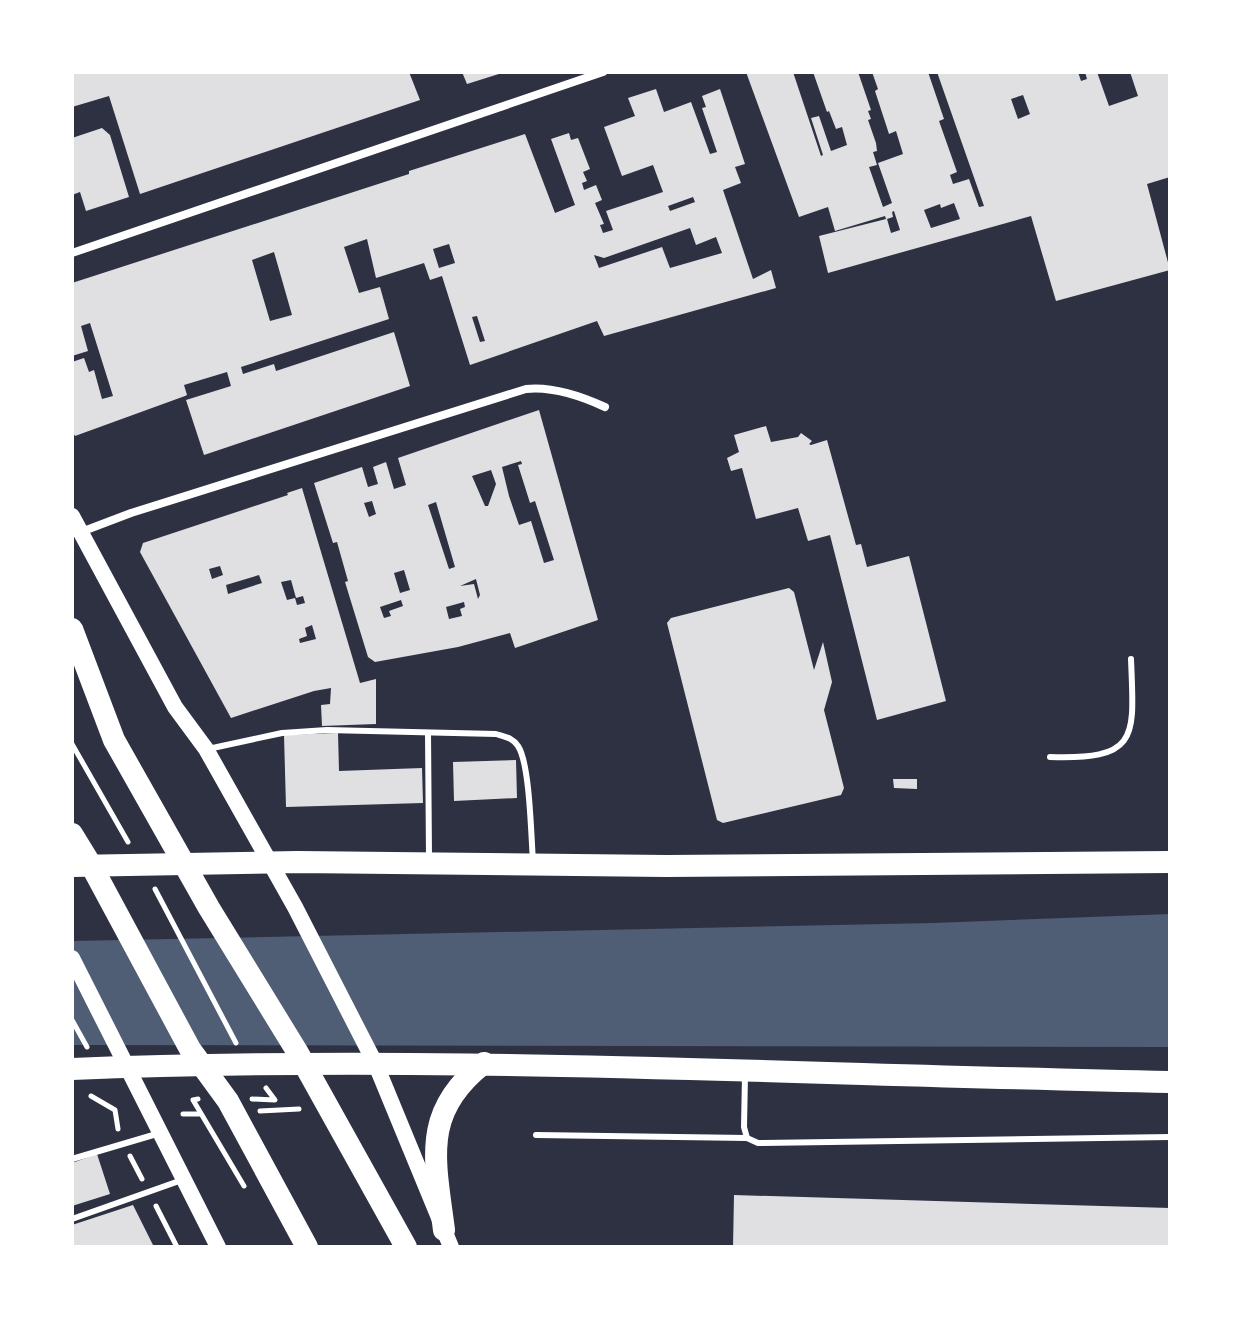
<svg xmlns="http://www.w3.org/2000/svg" width="1242" height="1319" font-family="Roboto,sans-serif">
	<rect width="100%" height="100%" fill="#2d3142"/>
	<path fill="#4f5d75" d="M1170,914v133l-1098,-2v-104l861,-18z"/>
	<g fill="#e0e0e3" fill-rule="evenodd">
		<path d="M72,72h337l11,28 -280,94 -31,-98 -37,11z"/>
		<path d="M462,72h40v1l-35,11z"/>
		<path d="M746,72h47l28,84 2,-1 -12,-37 8,-2 12,35 16,-6 -5,-18 -6,2 -7,-18 -2,1 -14,-40h45l13,38 -3,1 3,8 -3,1 8,23 1,8 -4,1 4,13 -8,2 14,40 9,-4 -14,-40 25,-9 -7,-23 -7,3 -14,-43 3,-2 -6,-17h56l16,47 -5,2 18,51 -7,3 3,9 16,-5 10,28 5,-1 -47,-134h141l3,9 6,-2 -2,-7h12l12,34 29,-10 -8,-24h40v105l-23,7 23,86 -114,31 -25,-85 -203,57 -9,-37 67,-17 -1,-3 -50,15 -7,-24 -29,10zM1023,95l7,19 -12,5 -7,-20zM954,203l6,16 -29,9 -7,-18 16,-6 1,4zM894,211l6,19 -9,3 -4,-14 6,-2 -1,-5z"/>
		<path d="M656,89l8,23 27,-10 19,52 7,-2 -15,-44 4,-1 -4,-11 18,-7 25,75 -10,3 6,16 -18,7 30,89 18,-9 5,18 -172,48 -7,-15 -127,44 -28,-89 -12,4 -6,-17 -48,15 -9,-39 -23,8 15,46 21,-6 9,32 -148,48 2,7 31,-10 2,7 118,-39 16,54 -206,69 -18,-55 45,-14 -4,-14 -43,13 3,10 -2,1 -110,40 -3,-5v-69l12,-4 5,14 5,-2 8,29 11,-3 -23,-73 -9,3 7,25 -16,5v-73l337,-109v-3l116,-37 30,79 20,-8 -24,-66 18,-6 2,7 7,-2 12,31 -7,3 4,9 -5,2 2,7 12,-5 6,15 -7,3 9,21 -4,1 3,8 10,-3 -7,-19 57,-19 -10,-27 -31,11 -18,-49 31,-11 -7,-18zM693,197l2,5 -25,9 -2,-5zM690,228l6,17 20,-8 6,16 -52,15 -8,-21 -63,21 -5,-13 10,3zM449,244l6,19 -16,5 -6,-19zM274,252l18,63 -22,6 -18,-61zM477,316l8,25 -5,1 -8,-25z"/>
		<path d="M102,128l8,7 19,62 -43,14 -6,-19 -8,3v-57z"/>
		<path d="M539,410l59,210 -83,28 -5,-15 -52,14 -83,15 -7,-5 -23,-75 3,-1 -11,-39 -4,1 -19,-60 48,-16 6,20 10,-3 -5,-17 13,-5 8,27 12,-4 -8,-27zM521,461l1,3 -4,1 7,22 5,16 5,-2 19,59 -10,3 -13,-42 -12,4 -10,-29 -7,-29zM491,470l5,14 -8,22h-3l-13,-30zM372,501l4,13 -7,3 -5,-14zM436,502l19,65 -6,2 -21,-64zM404,570l6,20 -10,3 -6,-20zM476,579l4,16 -2,4 -4,-15 -14,2zM401,600l2,6 -14,5 2,5 -7,2 -4,-11zM464,602l1,5 -5,2 2,7 -13,3 -3,-12z"/>
		<path d="M766,426l5,16 27,-5 3,-4 11,8 -3,3 2,1 16,-5 29,105 5,-1 6,23 42,-11 37,145 -69,19 -47,-185 -22,6 -10,-33 -42,11 -14,-51 -11,3 -4,-13 12,-6 -5,-17z"/>
		<path d="M302,488l58,195 16,-4v45l-54,2 -1,-21 9,-1 1,-16 -17,3 -83,27 -91,-166 3,-9 145,-48 -1,-2zM220,566l3,9 -11,4 -3,-10zM259,575l3,8 -34,11 -2,-9zM291,580l5,18 7,-2 2,7 -8,2 -2,-7 -8,2 -6,-18zM312,625l4,14 -16,4 -1,-4 8,-3 -2,-8z"/>
		<path d="M789,588l5,4 20,78 9,-28 9,40 -8,28 20,78 -3,7 -118,28 -6,-3 -50,-197 4,-5z"/>
		<path d="M338,733l1,38 83,-3 1,35 -137,4 -2,-72z"/>
		<path d="M516,760l1,38 -63,3 -1,-39z"/>
		<path d="M893,779h24v10l-23,-1z"/>
		<path d="M97,1154l13,40 -38,12v-43z"/>
		<path d="M734,1195l436,13v39h-437z"/>
		<path d="M133,1205l21,42h-82v-22z"/>
	</g>
	<g fill="none" stroke-linecap="round" stroke-linejoin="round">
		<g stroke="#fff" stroke-width="5">
			<path d="M72,744l56,98"/>
			<path d="M155,889l81,154"/>
			<path d="M72,1020l15,27"/>
			<path d="M91,1096l24,14 3,19"/>
			<path d="M198,1099l-5,1 51,86"/>
			<path d="M252,1099l23,1 -9,-12"/>
			<path d="M260,1111l39,-2"/>
			<path d="M183,1114h17"/>
			<path d="M130,1156l12,23"/>
			<path d="M156,1206l21,41"/>
		</g>
		<g stroke="#fff" stroke-width="6">
			<path d="M428,733l1,124"/>
			<path d="M208,749l74,-16 45,-3 169,4c10,3 17,4 22,12 12,18 13,90 15,115"/>
			<path d="M1050,757c90,3 84,-20 81,-98"/>
			<path d="M745,1075l-1,52 3,11 11,5 412,-6"/>
			<path d="M536,1135l211,3"/>
			<path d="M72,1159l88,-26"/>
			<path d="M72,1219l110,-39"/>
		</g>
		<g stroke="#fff" stroke-width="8">
			<path d="M72,253l531,-181"/>
			<path d="M81,532l50,-19 395,-124c27,-3 55,7 79,18"/>
		</g>
		<g stroke="#fff" stroke-width="16">
			<path d="M72,516l103,191 31,42 89,158 81,158 75,182"/>
			<path d="M72,958l146,289"/>
		</g>
		<g stroke="#fff" stroke-width="22">
			<path d="M72,629l42,111 95,168 89,145 108,194"/>
			<path d="M72,834l19,31 99,184 38,52 79,146"/>
			<path d="M72,866l226,-4 368,4 504,-4"/>
			<path d="M72,1069c366,-15 732,6 1098,13"/>
			<path d="M444,1230c-9,-71 -23,-118 40,-167"/>
		</g>
	</g>
	<rect width="1242" height="1319" fill="none" stroke="#ffffff" stroke-width="148"/>
</svg>
